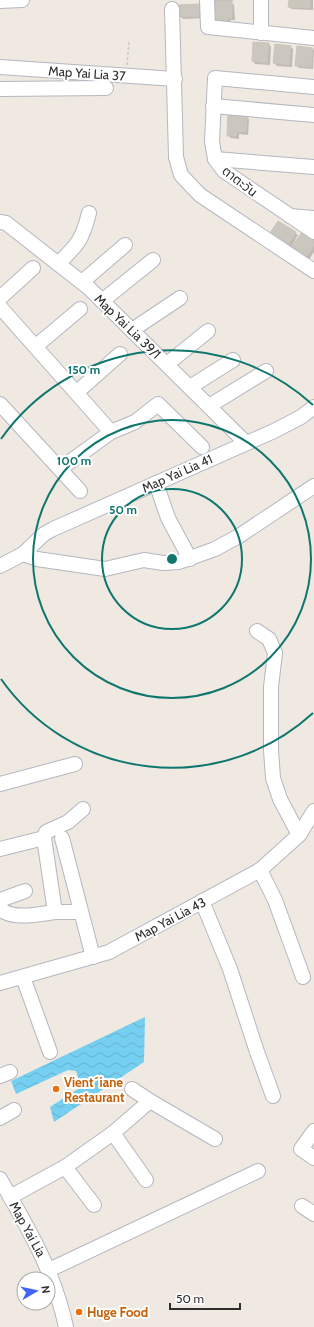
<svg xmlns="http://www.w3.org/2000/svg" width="314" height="1327" font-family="Cabin,'Noto Sans Thai',sans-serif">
	<defs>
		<pattern id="water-waves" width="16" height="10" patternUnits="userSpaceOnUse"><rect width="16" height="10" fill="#75cff0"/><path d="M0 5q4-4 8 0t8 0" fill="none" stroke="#66b2ce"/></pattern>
	</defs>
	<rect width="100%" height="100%" fill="#efe9e1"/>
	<path fill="url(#water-waves)" d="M145,1017l-1,45 -90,60 -4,-15 31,-20 -5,-16 -8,-1 -52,24 -5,-13z"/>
	<g fill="#0003">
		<path d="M215,0h21l-6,1 4,4 1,15h-5v7h-7l-6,-25z"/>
		<path d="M290,0h23v10l-21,-1 -3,-2z"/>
		<path d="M202,5l4,13 -23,1 -2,-3z"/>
		<path d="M269,44l2,3 -1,18 -15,-1 -2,-3z"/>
		<path d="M290,47l3,2 -1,18 -15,-1 -3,-3z"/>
		<path d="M312,49l2,1 -1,19 -14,-1 -3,-3z"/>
		<path d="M246,116l3,3 -1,16 -9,-1v5l-8,-1 -3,-3z"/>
		<path d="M295,233l3,2 -7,12 2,1 21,-7v11l-6,9 -36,-22z"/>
	</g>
	<g fill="#cbc7bf" stroke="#cbc5ba">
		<path d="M289,0h21v8l-22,-1z"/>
		<path d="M214,1h18v17h-5v6l-13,-3z"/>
		<path d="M202,4l2,12 -24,1 -1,-12z"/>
		<path d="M253,42l16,1 -2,20 -15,-2z"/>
		<path d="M275,44l16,2 -2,19 -16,-2z"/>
		<path d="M297,46l16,2 -2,19 -16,-1z"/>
		<path d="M228,114l19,1 -1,17h-9l-1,4h-9z"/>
		<path d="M278,221l18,11 -9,15 -19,-11z"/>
		<path d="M302,232l12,8v6l-9,13 -15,-10z"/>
	</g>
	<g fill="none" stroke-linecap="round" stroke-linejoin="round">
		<g stroke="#b4b7c1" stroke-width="16">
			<g id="minor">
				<path d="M207,0l1,27 106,11"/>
				<path d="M0,1l22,-1"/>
				<path d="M172,9l4,148 5,18 19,20 114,76"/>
				<path d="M261,33v-33"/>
				<path d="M0,67l175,12"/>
				<path d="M314,87l-99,-9 -3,64 3,17 9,12 90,61"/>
				<path d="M0,89l106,-1"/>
				<path d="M213,106l101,9"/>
				<path d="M215,159l99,8"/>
				<path d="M290,216l24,2"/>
				<path d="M0,222l6,1 83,65 156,154"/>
				<path d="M58,264c19,-19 24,-23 31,-51"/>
				<path d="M82,282l43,-37"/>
				<path d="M0,298l33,-30"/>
				<path d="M102,301l51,-41"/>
				<path d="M0,307l111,125"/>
				<path d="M132,330l48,-32"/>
				<path d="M36,346l44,-37"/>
				<path d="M167,364l41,-33"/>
				<path d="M190,387l43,-27"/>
				<path d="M77,392l43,-38"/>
				<path d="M0,404l80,87"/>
				<path d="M209,406l57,-35"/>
				<path d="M60,469l51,-37 24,-10 23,-18 44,43"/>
				<path d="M156,483l12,35 22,41"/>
				<path d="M23,554l14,5 68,10 39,-9 19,3 16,-1 36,-13 24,-13 75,-50"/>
				<path d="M0,566l23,-12 21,-20 9,-5 221,-98 27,-14 13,-10"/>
				<path d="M257,631l12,8 6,14 -4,34v63l2,28 7,21 19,36"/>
				<path d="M0,784l75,-20"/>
				<path d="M62,838l31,119"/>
				<path d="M0,849l44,-11"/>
				<path d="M260,870l15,30 28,77"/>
				<path d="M202,901l28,68 26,80 17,47"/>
				<path d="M0,904l3,-5 22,-8"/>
				<path d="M0,905l1,5c15,10 38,4 54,2"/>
				<path d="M80,912h-25l-11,-74 2,-6 22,-10 15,-13"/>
				<path d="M23,977l27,75"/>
				<path d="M0,983l109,-31 151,-82 39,-35 15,-24"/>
				<path d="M0,1076l10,-4"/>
				<path d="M132,1089l18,12"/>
				<path d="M0,1118l14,-8"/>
				<path d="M314,1131l-13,18 13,9"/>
				<path d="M113,1133l33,47"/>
				<path d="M65,1167l29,38"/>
				<path d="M0,1179c28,49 54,92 66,148"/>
				<path d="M10,1197l55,-30 48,-34 37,-32 65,38"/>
				<path d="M302,1206l12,8"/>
				<path d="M49,1270l209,-99"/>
			</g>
		</g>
		<path stroke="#c9c9c9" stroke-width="1.5" stroke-dasharray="3 2" stroke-linecap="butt" d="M127,65l2,-24"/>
		<use href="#minor" stroke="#fff" stroke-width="14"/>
	</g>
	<g fill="none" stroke="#0f766e" stroke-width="2">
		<circle cx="172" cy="559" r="70"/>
		<circle cx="172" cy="559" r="139"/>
		<path d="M313 713A209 209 0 0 1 1 679M1 439A209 209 0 0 1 313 405"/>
	</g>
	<g fill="#e8710a" stroke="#fff" stroke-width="1.5">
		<circle cx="56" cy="1089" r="4"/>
		<circle cx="79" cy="1312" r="4"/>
	</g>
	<g text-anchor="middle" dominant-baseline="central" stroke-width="4" stroke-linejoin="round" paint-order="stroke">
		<g font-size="13" fill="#2e2e2e" stroke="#fff">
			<text transform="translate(87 73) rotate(4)">Map Yai Lia 37</text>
			<text transform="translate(240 181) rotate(38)">ตาตะวัน</text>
			<text transform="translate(128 326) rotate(44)">Map Yai Lia 39/1</text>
			<text transform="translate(177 473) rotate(-24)">Map Yai Lia 41</text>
			<text transform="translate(170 919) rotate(-28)">Map Yai Lia 43</text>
			<text transform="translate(28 1229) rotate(61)">Map Yai Lia</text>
		</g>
		<g font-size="13" font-weight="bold" fill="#c56008" stroke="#fff" text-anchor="start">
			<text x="64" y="1082">Vient´iane<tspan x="64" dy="15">Restaurant</tspan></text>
			<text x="87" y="1312">Huge Food</text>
		</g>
	</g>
	<circle cx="172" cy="559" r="6" fill="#0f766e" stroke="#fff" stroke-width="2"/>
	<g font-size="12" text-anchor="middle" font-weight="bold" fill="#0f766e" stroke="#fff" stroke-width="4" stroke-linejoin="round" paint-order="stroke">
		<text x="84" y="374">150 m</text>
		<text x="74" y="465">100 m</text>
		<text x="123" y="514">50 m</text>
	</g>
	<g transform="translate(36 1291) rotate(81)"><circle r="19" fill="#ffffff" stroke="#ababab"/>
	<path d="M0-3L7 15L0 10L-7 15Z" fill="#4264fb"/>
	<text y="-6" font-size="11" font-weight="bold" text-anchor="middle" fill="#2e2e2e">N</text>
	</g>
	<path d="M170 1303v6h70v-6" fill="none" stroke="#2e2e2e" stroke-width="2"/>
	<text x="176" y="1303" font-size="12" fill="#2e2e2e" stroke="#ffffff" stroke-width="3" paint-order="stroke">50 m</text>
</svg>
